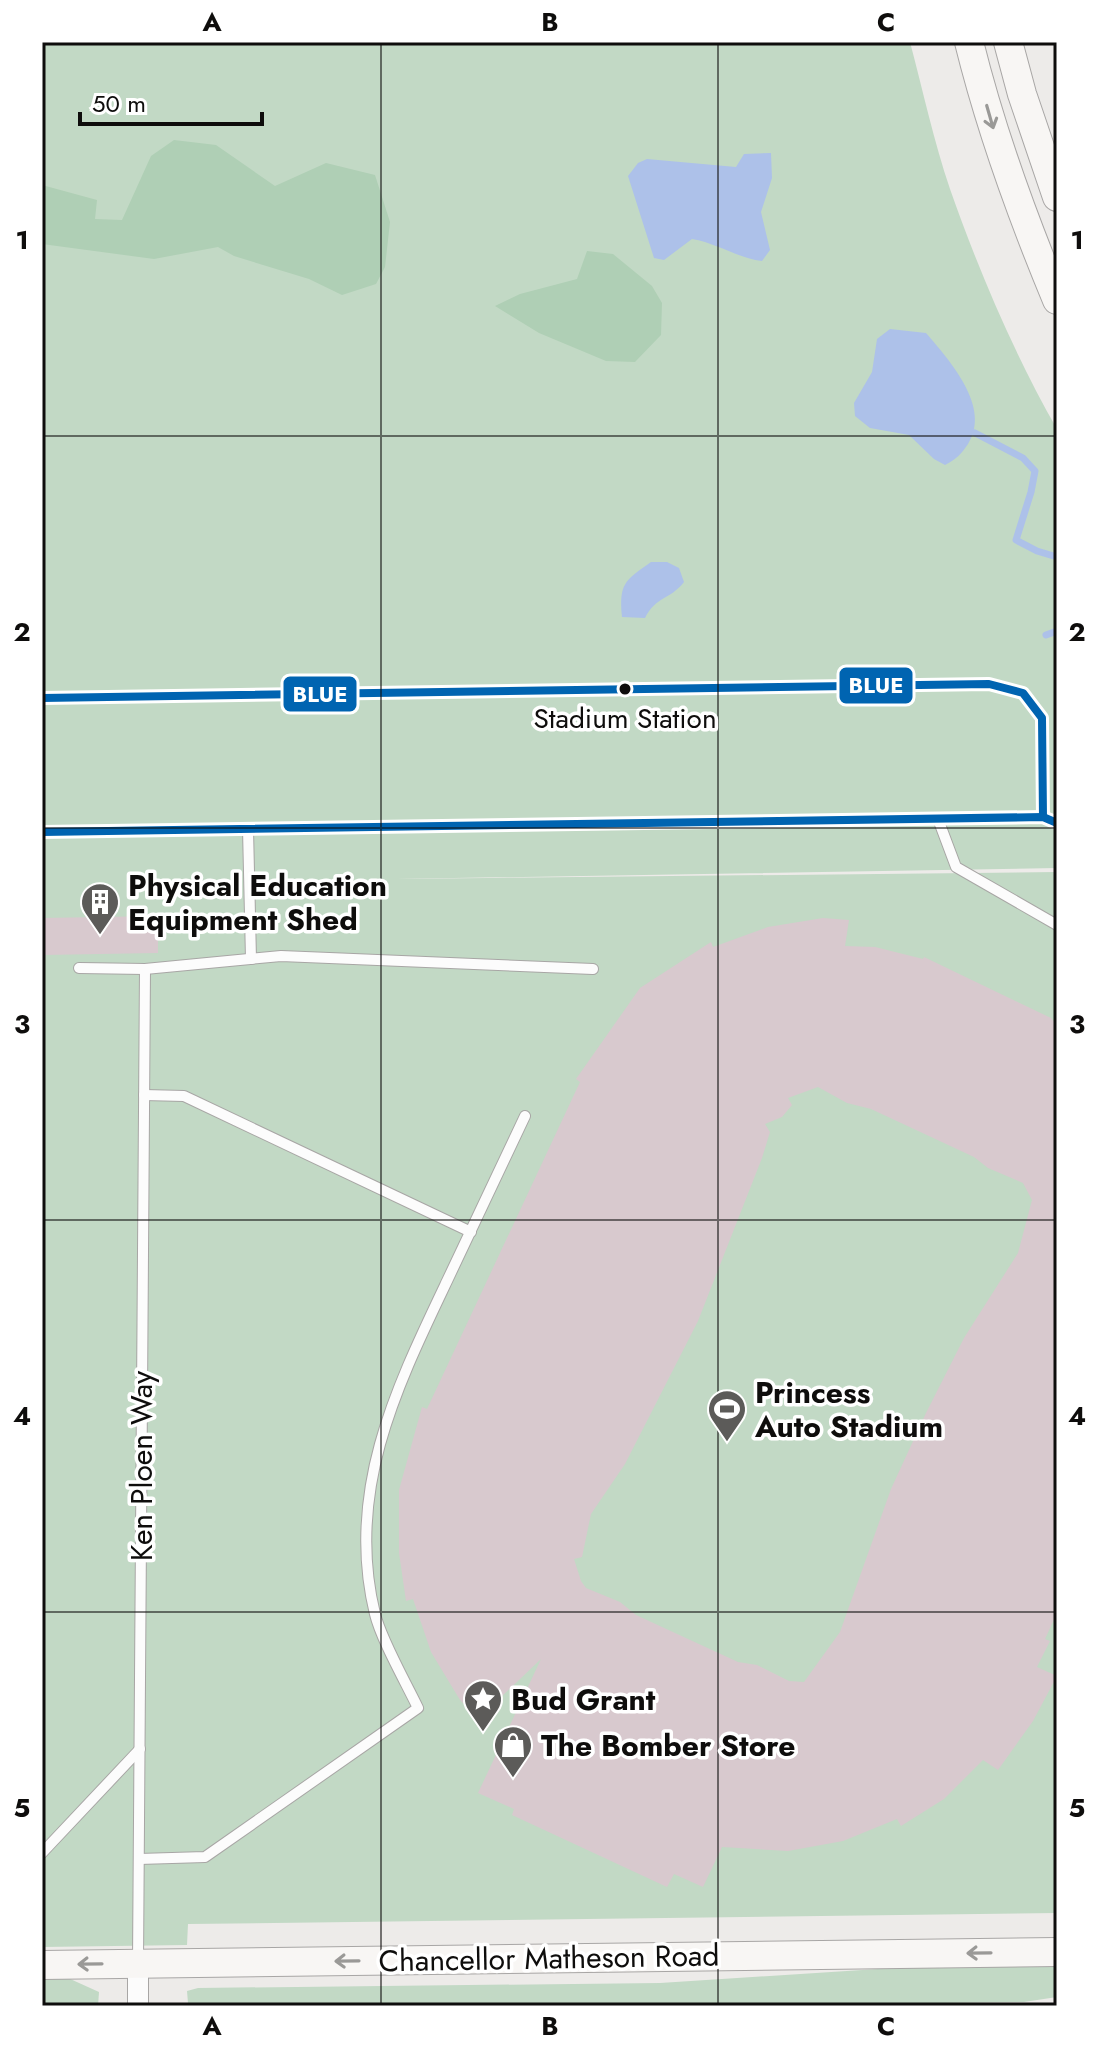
<svg xmlns="http://www.w3.org/2000/svg" width="1099" height="2048" font-family="Jost,sans-serif">
	<rect width="100%" height="100%" fill="#edebe9"/>
	<g fill="#c2d9c5">
		<path d="M42,42h868c13,49 24,100 40,147 28,80 65,167 107,240v439l-660,11 660,-7v1041l-869,11 -1,21 -145,2z"/>
		<path d="M1057,1966v31l-33,5 -291,4h-534l-11,-3 -1,-12 11,-3 462,-5 233,-15z"/>
		<path d="M42,1978h26l31,14 -1,14h-56z"/>
	</g>
	<g fill="#afcfb5">
		<path d="M174,140l42,5 59,41 51,-23 49,12 15,47 -5,45 -9,17 -34,11 -33,-16 -75,-23 -16,-9 -64,12 -112,-15v-59l55,15 -2,19 27,1 29,-64z"/>
		<path d="M587,251l26,3 39,32 10,17 -1,32 -26,27 -29,-1 -67,-28 -44,-27 25,-12 57,-15z"/>
	</g>
	<g fill="#adc1e9">
		<path d="M771,153l1,25 -11,34 9,38 -8,11c-25,-3 -45,-18 -70,-22l-28,21 -10,-2 -26,-82 10,-13 9,-4 89,8 8,-13z"/>
		<path d="M890,329l36,4c23,27 66,74 42,111 -7,10 -11,15 -23,21l-11,-6 -25,-24 -39,-7 -15,-12 -1,-13 18,-31 5,-33z"/>
		<path d="M651,562h16l12,6 5,14c-14,18 -28,14 -39,36l-23,-1c-3,-33 2,-36 29,-55z"/>
	</g>
	<g fill="none" stroke-linecap="round" stroke-linejoin="round">
		<g stroke="#adc1e9" stroke-width="7">
			<path d="M975,433l48,25 12,13 -4,21 -15,48 21,11 20,6"/>
			<path d="M1046,635l11,-4"/>
		</g>
	</g>
	<g fill="#d8c9ce" fill-rule="evenodd">
		<path d="M158,916v37l-116,2v-37z"/>
		<path d="M823,918l26,2 -4,26 30,1 48,12 1,-2 127,61 6,7v588l-12,26 5,2 -13,26 20,9 -24,45 -35,49 -15,-10 -39,39 -43,27 -4,-7 -54,22 -55,10 -66,-4 -19,40 -29,-13 -7,13 -155,-72 2,-6 -36,-16 63,-134 -63,60 -18,-19 -29,-48 -18,-53 -7,2 -7,-48v-63l23,-83 5,2 153,-327 -4,-3 64,-91 71,-46 2,5 55,-20zM818,1087l29,16 24,6 103,48 14,11 35,15 9,17 -14,53 -54,85 -38,75 -35,76 -51,143 -36,50 -15,-1 -32,-16 -19,-3 -102,-47 -16,-13 -34,-14 -5,-7 -7,-22 8,-2 9,-43 34,-50 73,-143 64,-163 8,-26 -5,-8 17,-7 10,-12 -4,-7z"/>
	</g>
	<g fill="none" stroke-linecap="round" stroke-linejoin="round">
		<g stroke="#a8a6a5" stroke-width="12">
			<g id="service">
				<path d="M42,698l947,-14 34,9 19,25 1,99"/>
				<path d="M938,819l18,48 101,58"/>
				<path d="M248,829l3,130"/>
				<path d="M42,832l1001,-15 14,6"/>
				<path d="M79,968l66,1 136,-13 312,13"/>
				<path d="M144,1095l40,1 287,136"/>
				<path d="M42,1853l98,-104"/>
				<path d="M139,1859l66,-2 213,-149c-12,-25 -37,-69 -43,-94 -30,-122 21,-226 72,-333 26,-55 52,-110 78,-165"/>
				<path d="M138,1963l7,-994"/>
			</g>
		</g>
		<g stroke="#a8a6a5" stroke-width="22">
			<path id="minor" d="M138,2006v-42"/>
		</g>
		<g stroke="#a8a6a5" stroke-width="30">
			<g id="secondary">
				<path d="M969,42c22,89 53,174 88,258"/>
				<path d="M1008,42l14,52 35,103"/>
				<path d="M42,1965l1015,-13"/>
			</g>
		</g>
		<use href="#service" stroke="#fcfcfc" stroke-width="10"/>
		<use href="#minor" stroke="#fcfcfc" stroke-width="20"/>
		<use href="#secondary" stroke="#f8f6f4" stroke-width="28"/>
		<g stroke="#fff" stroke-width="14">
			<g id="bus-1">
				<path d="M42,698l947,-14 34,9 19,25 1,99"/>
				<path d="M42,832l1001,-15 14,6"/>
			</g>
		</g>
		<use href="#bus-1" stroke="#0064b1" stroke-width="8"/>
	</g>
	<defs><path id="oneway-shaft" d="M-6 0H5M1.5-3L5.5 0L1.5 3" fill="none" stroke-width="1.6" stroke-linecap="round" stroke-linejoin="round" transform="scale(2)"/></defs>
	<g stroke="#9a9997">
		<use href="#oneway-shaft" transform="translate(990 117) rotate(74)"/>
		<use href="#oneway-shaft" transform="translate(979 1953) rotate(179)"/>
		<use href="#oneway-shaft" transform="translate(347 1961) rotate(179)"/>
		<use href="#oneway-shaft" transform="translate(90 1964) rotate(179)"/>
	</g>
	<path fill="none" stroke="#0e0d0c" stroke-width="2" stroke-opacity="0.55" d="M381,42v1964M718,42v1964M42,436h1015M42,828h1015M42,1220h1015M42,1612h1015"/>
	<defs>
		<g id="building-pin" transform="scale(2)"><path d="M0 17L-7.5 6A9.5 9.5 0 1 1 7.5 6Z" fill="#5c5b59" stroke="#fff"/><path d="M-4-6H4V6H1V3H-1V6H-4ZM-2.5-4.3h1.7v1.8h-1.7ZM.8-4.3h1.7v1.8H.8ZM-2.5-1h1.7V.8h-1.7ZM.8-1h1.7V.8H.8Z" fill="#fff"/></g>
		<g id="stadium-pin" transform="scale(2)"><path d="M0 17L-7.5 6A9.5 9.5 0 1 1 7.5 6Z" fill="#5c5b59" stroke="#fff"/><path d="M0-5a6.5 5 0 1 0 0 10a6.5 5 0 1 0 0-10ZM-3.5-1.8h7v3.6h-7Z" fill="#fff"/></g>
		<g id="sight-pin" transform="scale(2)"><path d="M0 17L-7.5 6A9.5 9.5 0 1 1 7.5 6Z" fill="#5c5b59" stroke="#fff"/><path d="M0-6L1.8-2.2L6-1.7L2.9 1.2L3.7 5.4L0 3.3L-3.7 5.4L-2.9 1.2L-6-1.7L-1.8-2.2Z" fill="#fff"/></g>
		<g id="shop-pin" transform="scale(2)"><path d="M0 17L-7.5 6A9.5 9.5 0 1 1 7.5 6Z" fill="#5c5b59" stroke="#fff"/><path d="M-5-2.5h2.3a2.7 3.5 0 0 1 5.4 0H5L5.5 6h-11ZM-1.5-2.5h3a1.5 2.3 0 0 0-3 0Z" fill="#fff"/></g>
	</defs>
	<g fill-rule="evenodd">
		<use href="#building-pin" x="100" y="902"/>
		<use href="#stadium-pin" x="727" y="1409"/>
		<use href="#sight-pin" x="483" y="1699"/>
		<use href="#shop-pin" x="513" y="1745"/>
	</g>
	<circle fill="#0e0d0c" stroke="#fff" stroke-width="3" cx="625" cy="689" r="7"/>
	<g text-anchor="middle" dominant-baseline="central" stroke-width="7" stroke-linejoin="round" paint-order="stroke">
		<g font-size="28" fill="#0e0d0c" stroke="#fff">
			<text x="625" y="718">Stadium Station</text>
		</g>
		<g font-size="30" font-weight="bold" fill="#0e0d0c" stroke="#fff" text-anchor="start">
			<text x="128" y="885">Physical Education<tspan x="128" dy="34">Equipment Shed</tspan></text>
			<text x="755" y="1392">Princess<tspan x="755" dy="34">Auto Stadium</tspan></text>
			<text x="511" y="1699">Bud Grant</text>
			<text x="541" y="1745">The Bomber Store</text>
		</g>
		<g font-size="30" fill="#0e0d0c" stroke="#fff">
			<text transform="translate(141 1466) rotate(-90)">Ken Ploen Way</text>
			<text transform="translate(549 1958) rotate(-1)">Chancellor Matheson Road</text>
		</g>
	</g>
	<g stroke="#fff" stroke-width="3">
		<rect x="838" y="666" width="76" height="39" rx="8" fill="#0064b1"/>
		<rect x="282" y="675" width="76" height="38" rx="8" fill="#0064b1"/>
	</g>
	<g font-size="22" text-anchor="middle" font-weight="bold" fill="#fff">
		<text x="876" y="693">BLUE</text>
		<text x="320" y="702">BLUE</text>
	</g>
	<rect width="1099" height="2048" fill="none" stroke="#ffffff" stroke-width="88"/>
	<path d="M80 112v12h182v-12" fill="none" stroke="#0e0d0c" stroke-width="4"/>
	<text x="92" y="112" font-size="24" fill="#0e0d0c" stroke="#ffffff" stroke-width="6" paint-order="stroke">50 m</text>
	<rect x="44" y="44" width="1011" height="1960" fill="none" stroke="#0e0d0c" stroke-width="3"/>
	<g font-size="26" text-anchor="middle" font-weight="bold" fill="#0e0d0c">
		<text x="212" y="31">A</text>
		<text x="550" y="31">B</text>
		<text x="886" y="31">C</text>
		<text x="22" y="249">1</text>
		<text x="1077" y="249">1</text>
		<text x="22" y="641">2</text>
		<text x="1077" y="641">2</text>
		<text x="22" y="1033">3</text>
		<text x="1077" y="1033">3</text>
		<text x="22" y="1425">4</text>
		<text x="1077" y="1425">4</text>
		<text x="22" y="1817">5</text>
		<text x="1077" y="1817">5</text>
		<text x="212" y="2035">A</text>
		<text x="550" y="2035">B</text>
		<text x="886" y="2035">C</text>
	</g>
</svg>
